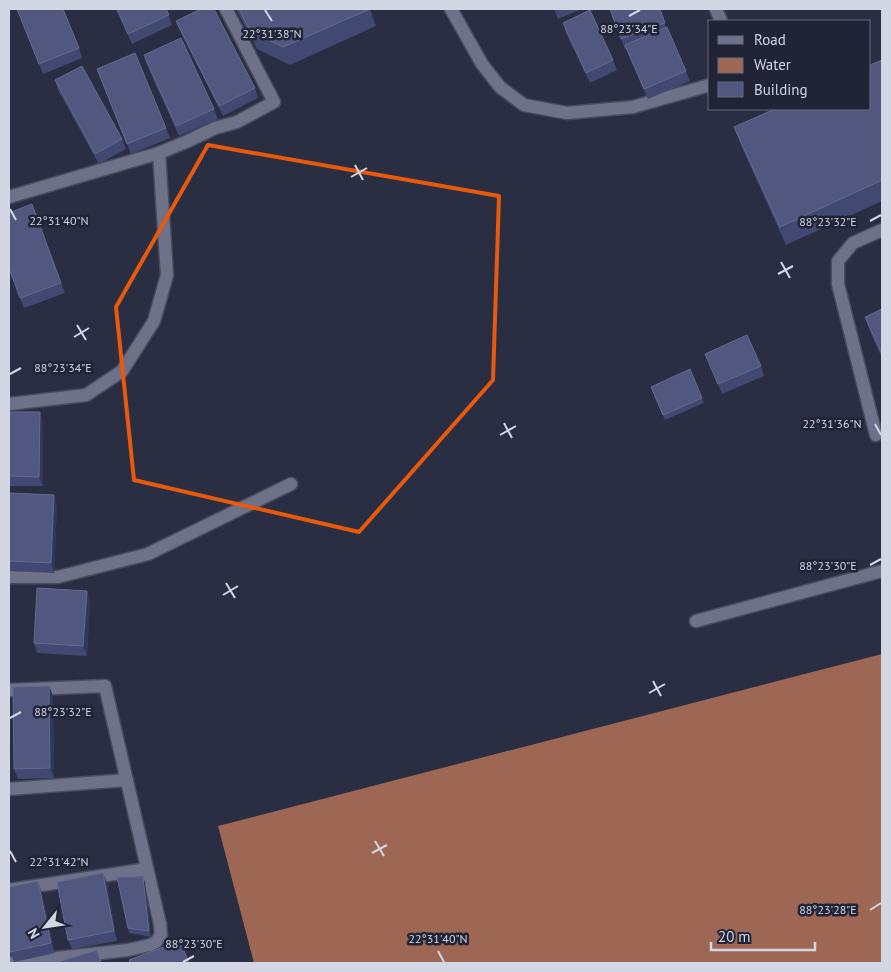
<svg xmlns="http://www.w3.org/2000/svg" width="891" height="972" font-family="'PT Sans',sans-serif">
	<rect width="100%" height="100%" fill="#2a2e42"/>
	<path fill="#9e6754" d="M882,654v309h-628l-36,-137z"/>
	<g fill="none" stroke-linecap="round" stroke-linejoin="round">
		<g stroke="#494c5c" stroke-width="15">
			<g id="minor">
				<path d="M451,9l31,55 18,23 24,18 43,8 66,-6 77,-22"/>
				<path d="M716,9l5,12"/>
				<path d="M9,197l150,-44 29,-12 27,-13 22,-6 37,-20 -48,-93"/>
				<path d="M9,404l77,-9 36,-24 32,-50 13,-46 -8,-122"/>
				<path d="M876,435l-38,-151v-23l15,-18 29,-13"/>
				<path d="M9,577h49l90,-23 143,-70"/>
				<path d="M696,621l186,-50"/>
				<path d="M9,690l96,-4 55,238 1,11 -5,7 -6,3 -22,5 -116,13"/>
				<path d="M9,789l118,-9"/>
				<path d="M9,890l138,-21"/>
			</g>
		</g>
		<use href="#minor" stroke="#6d7288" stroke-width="12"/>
	</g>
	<g fill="#414872">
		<path d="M17,9l62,39 3,10 -39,16z"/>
		<path d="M116,9h50l6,16 -40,19z"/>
		<path d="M236,9h134l6,17 -86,39 -33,-16z"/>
		<path d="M554,9h28l-24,10z"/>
		<path d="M610,9h50l6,18 24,54 -42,18 -22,-50h-1z"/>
		<path d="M176,21l79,67 3,10 -35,18 -43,-85z"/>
		<path d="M563,23l50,37 4,10 -27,13 -24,-50z"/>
		<path d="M144,55l70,54 4,10 -39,17 -32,-71z"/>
		<path d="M882,60v141l-96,44 -45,-100 -7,-18z"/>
		<path d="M97,69l69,59 4,10 -39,16z"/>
		<path d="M55,80l67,59 4,10 -27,15 -41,-74z"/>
		<path d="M32,204l33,89 -41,15 -15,-39z"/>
		<path d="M882,309v49l-12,-27 -5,-14z"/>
		<path d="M705,354l56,12 3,10 -42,18z"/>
		<path d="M653,392l49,6 2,5 -39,17z"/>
		<path d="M9,412l34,10v64h-34z"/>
		<path d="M9,493l48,12 -3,68 -45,-2z"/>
		<path d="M87,591l3,9 -3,56 -50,-3 -3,-10z"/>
		<path d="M49,686l4,10 1,82 -36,1 -4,-10z"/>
		<path d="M38,881l3,10 14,62 -41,9 -4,-10z"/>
		<path d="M145,882l6,55 -22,-4 -1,-5z"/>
		<path d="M107,883l10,58 -45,8 -4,-9z"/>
	</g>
	<g fill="#313759">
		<path d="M40,412l3,10v64l-4,-9z"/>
		<path d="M54,495l3,10 -3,68 -3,-10z"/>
		<path d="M87,591l3,9 -3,56 -4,-10z"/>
		<path d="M49,686l4,10 1,82 -4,-10z"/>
		<path d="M103,873l4,10 10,58 -3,-10z"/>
		<path d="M143,877l2,5 6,55 -2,-6z"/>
		<path d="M38,881l3,10 14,62 -4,-10z"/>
	</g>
	<g fill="#51577e" stroke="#656b8e">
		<path d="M17,9h46l16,39 -40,16z"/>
		<path d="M117,9h49l3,6 -41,19z"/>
		<path d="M201,9h13l41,79 -36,18 -43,-85z"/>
		<path d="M239,9h131l-87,38 -33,-16z"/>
		<path d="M610,9h50l5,14 -44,16z"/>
		<path d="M590,10l23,50 -27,13 -23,-50z"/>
		<path d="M667,27l19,44 -42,18 -19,-44z"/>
		<path d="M181,38l33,71 -38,17 -32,-71z"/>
		<path d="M135,53l31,75 -39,16 -30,-75z"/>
		<path d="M882,60v120l-102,47 -46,-100 41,-18h95v-44z"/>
		<path d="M82,66l40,73 -27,15 -40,-74z"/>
		<path d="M32,204l29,79 -41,15 -11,-30v-55z"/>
		<path d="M882,309v45l-17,-37z"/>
		<path d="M747,335l14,31 -43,18 -13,-30z"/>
		<path d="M690,369l12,29 -39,17 -12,-28z"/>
		<path d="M9,412h31l-1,65 -30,-1z"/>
		<path d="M9,493l45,2 -3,68 -42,-2z"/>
		<path d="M37,588l50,3 -4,55 -49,-3z"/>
		<path d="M49,686l1,82 -36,1 -1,-82z"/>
		<path d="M103,873l11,58 -46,9 -11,-58z"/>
		<path d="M117,877h26l6,54 -21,-3z"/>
		<path d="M38,881l13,62 -41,9 -1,-5v-60z"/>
		<path d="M180,941l9,22h-59l-1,-3z"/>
		<path d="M97,950l4,13h-46z"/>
	</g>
	<path fill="none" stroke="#e8590c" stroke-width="4" stroke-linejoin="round" d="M208,145l291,51 -6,184 -134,152 -225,-52 -18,-173z"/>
	<path fill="none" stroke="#d3d6e3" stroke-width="2" d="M265,10l7,11M629,16l11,-6M355,165l8,15M351,177l16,-9M10,209l6,11M870,221l11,-6M781,262l9,16M778,274l15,-8M77,325l9,15M74,337l15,-9M10,374l11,-6M504,423l8,15M875,424l6,11M500,435l16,-9M870,565l11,-6M226,583l9,15M223,595l15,-9M653,681l8,15M649,693l16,-9M10,718l11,-6M375,841l9,15M10,851l6,11M372,853l15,-8M870,910l11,-7M438,951l6,11M183,962l11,-6"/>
	<g font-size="12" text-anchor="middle" fill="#d3d6e3" stroke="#212437" stroke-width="5" stroke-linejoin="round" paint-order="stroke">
		<text x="629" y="33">88°23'34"E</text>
		<text x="272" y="38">22°31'38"N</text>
		<text x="59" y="225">22°31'40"N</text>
		<text x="828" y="226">88°23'32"E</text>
		<text x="63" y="372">88°23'34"E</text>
		<text x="832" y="428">22°31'36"N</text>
		<text x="828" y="570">88°23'30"E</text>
		<text x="63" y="716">88°23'32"E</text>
		<text x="59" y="866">22°31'42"N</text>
		<text x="828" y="914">88°23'28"E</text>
		<text x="438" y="943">22°31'40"N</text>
		<text x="194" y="948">88°23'30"E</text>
	</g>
	<rect width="891" height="972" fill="none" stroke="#d3d6e3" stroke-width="20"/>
	<rect x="708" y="20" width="162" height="90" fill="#212437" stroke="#686b7c"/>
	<rect x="718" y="36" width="25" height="8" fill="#6d7288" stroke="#686b7c"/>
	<text x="754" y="45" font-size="15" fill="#d3d6e3">Road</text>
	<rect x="718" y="58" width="25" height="15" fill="#9e6754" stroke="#686b7c"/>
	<text x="754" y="70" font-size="15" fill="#d3d6e3">Water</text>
	<rect x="718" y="82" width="25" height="15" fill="#51577e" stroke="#686b7c"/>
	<text x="754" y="95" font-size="15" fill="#d3d6e3">Building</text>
	<g transform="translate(45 927) rotate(240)" stroke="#212437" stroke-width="4" paint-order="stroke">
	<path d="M0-4L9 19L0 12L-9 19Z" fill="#d3d6e3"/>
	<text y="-8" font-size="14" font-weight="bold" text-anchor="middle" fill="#d3d6e3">N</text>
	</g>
	<path d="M711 942v8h104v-8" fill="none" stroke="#d3d6e3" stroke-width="2.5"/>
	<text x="718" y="942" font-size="15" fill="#d3d6e3" stroke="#212437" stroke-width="4" paint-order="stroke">20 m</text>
</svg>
